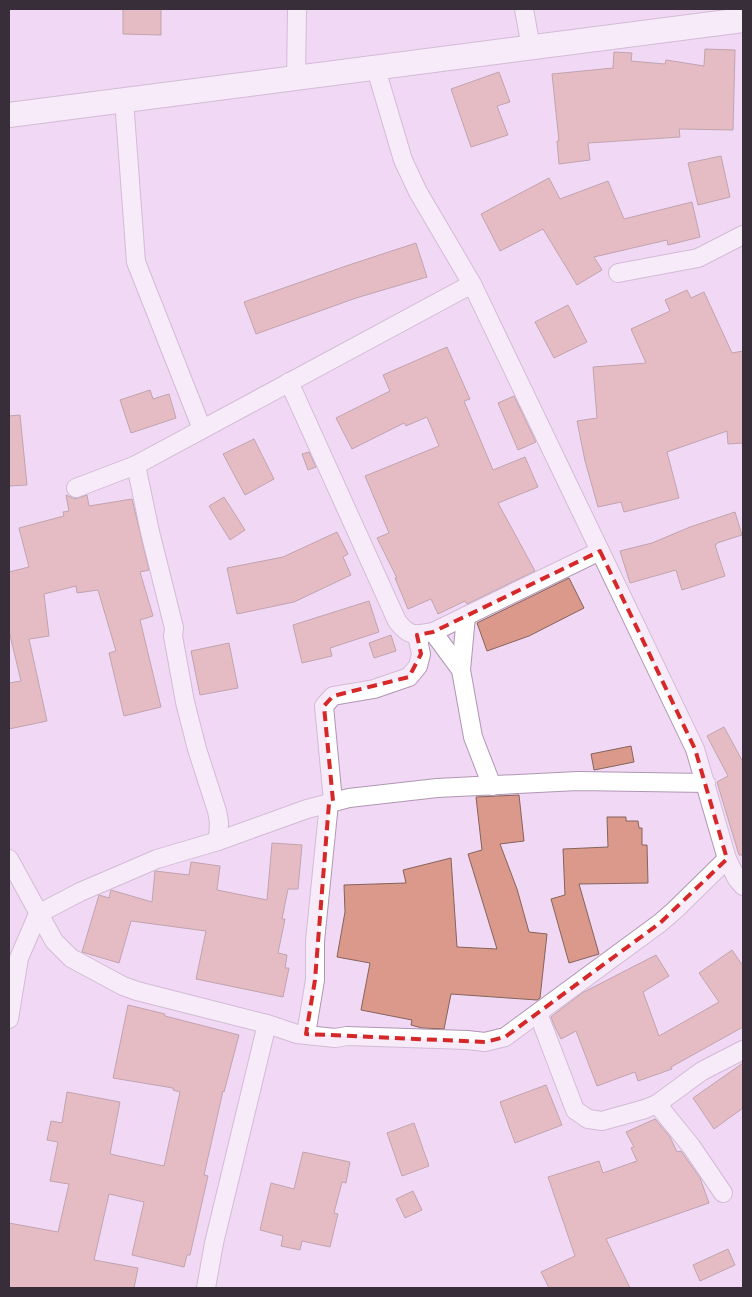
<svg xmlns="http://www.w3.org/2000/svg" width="752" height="1297" font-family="'Nunito Sans',sans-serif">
	<rect width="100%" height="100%" fill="#f1d8f4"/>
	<g fill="#da998a" stroke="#85635b">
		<path d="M123,9h38v26l-38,-1z"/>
		<path d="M705,49l30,1 -2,80 -54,-1 1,8 -92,6 2,17 -31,4 -2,-23h2l-7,-67 61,-6 1,-16 18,1 -1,8 34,3 1,-4 38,6z"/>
		<path d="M499,72l11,30 -13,4 11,29 -37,12 -20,-58z"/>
		<path d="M721,156l9,41 -32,8 -10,-42z"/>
		<path d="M549,178l11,21 48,-18 16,38 68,-17 8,35 -32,8 -1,-5 -73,17 8,13 -25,15 -34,-56 -43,22 -19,-37z"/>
		<path d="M416,243l11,34 -71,21 -100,36 -12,-32 102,-36z"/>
		<path d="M687,290l4,8 13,-6 28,61 11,-2v92l-15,1 -1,-13 -60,21 12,46 -55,14 -3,-10 -23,5 -13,-46 -8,-40 20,-3 -4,-51 53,-4 -15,-34 39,-18 -5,-11z"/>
		<path d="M568,305l19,37 -33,16 -19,-36z"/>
		<path d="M447,347l23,52 -6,2 29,69 32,-13 13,30 -40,16 37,68 -68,33 -2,-3 -27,13 -7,-15 -23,10 -13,-31h2l-20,-40 12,-5 -24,-57 74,-30 -12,-29 -21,9 -2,-3 -52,26 -16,-31 54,-27 -7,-16z"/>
		<path d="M150,390l3,9 16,-5 7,24 -45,15 -11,-33z"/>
		<path d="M514,396l22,46 -18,8 -20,-47z"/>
		<path d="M20,415l7,70 -18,1v-70z"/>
		<path d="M254,439l20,40 -29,16 -22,-41z"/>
		<path d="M309,452l7,15 -8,3 -6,-16z"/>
		<path d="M66,495l9,4 12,-4 2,11 43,-7 17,71 -9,2 13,44 -13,4 21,87 -37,9 -15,-63 7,-2 -18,-61 -21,3 -1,-7 -32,8 5,42 -20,3 18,82 -38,8v-46l12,-2 -12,-50v-59l20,-5 -10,-39 45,-12 -1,-4 6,-1z"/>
		<path d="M224,497l21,33 -15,10 -21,-34z"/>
		<path d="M735,512l7,23 -25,8v1l-2,1 10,31 -43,14 -6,-20 -46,13 -10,-32 32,-8 38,-16z"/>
		<path d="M337,532l11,22 -5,3 8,18 -57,27 -57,12 -10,-46 56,-11z"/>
		<path d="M569,578l15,30 -55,28 -42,15 -10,-28z"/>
		<path d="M369,601l10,31 -49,16 2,8 -30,7 -9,-38z"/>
		<path d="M391,635l5,16 -22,7 -5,-15z"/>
		<path d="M229,643l9,45 -38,7 -9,-44z"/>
		<path d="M724,727l19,35v93h-4l-22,-73 11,-6 -21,-40z"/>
		<path d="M631,746l3,16 -40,8 -3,-16z"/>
		<path d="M519,795l5,46 -24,3 17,45 12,43 18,2 -7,64 -3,2 -86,-6 -7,35 -22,-1 -11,-3 1,-5 -51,-10 9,-47 -33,-6 8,-45 -1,-27 62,-2 -3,-13 48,-12 6,89 40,2 -29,-95 14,-4 -6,-53z"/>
		<path d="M607,817h19v4h12l1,7h3v17h5l1,38 -69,1 20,70 -30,9 -18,-64 14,-4 -2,-46 45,-2z"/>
		<path d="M272,843l30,2 -4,44h-10l-6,30h3l-7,34 9,2 -2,13h4l-6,29 -87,-18 10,-48 -75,-10 -12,42 -37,-11 17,-57 10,3 2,-8 41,12 3,-31 34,4 2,-13 29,4 -3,24 50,10z"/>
		<path d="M732,950l11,16v61l-72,40 1,2 -34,12 -3,-9 -38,14 -21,-55 -15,8 -7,-14 -3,-8 31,-24 74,-38 13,21 -26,16 16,44 60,-34 -20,-29z"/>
		<path d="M128,1005l37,9v2l74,19 -15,57 -1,-1 -19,84 4,1 -18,79h-3l-3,12 -52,-12 12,-53 -35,-8 -15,66 44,8 -4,20h-125v-65l49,9 11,-48 -19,-3 8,-39 -11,-2 4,-19 11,2 5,-31 53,10 -10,52 54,12 16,-74 -7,-2v-2l-60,-10z"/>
		<path d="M743,1063v45l-29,21 -21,-31z"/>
		<path d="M546,1085l16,40 -47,18 -15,-41z"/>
		<path d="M655,1119l15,18 7,15 4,-1 19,27 9,25 -103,36 24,49h-81l-8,-16 34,-16 -27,-79 51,-16 4,12 34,-12 -6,-13 3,-1 -8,-15z"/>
		<path d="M414,1123l15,43 -27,10 -15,-43z"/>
		<path d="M303,1152l47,10 -4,21 -4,-1 -8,31 4,1 -8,33 -28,-6 -2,9 -19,-4 2,-10 -23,-6 11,-47 23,6z"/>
		<path d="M413,1191l9,19 -17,8 -9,-19z"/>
		<path d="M728,1249l7,16 -35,16 -7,-16z"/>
	</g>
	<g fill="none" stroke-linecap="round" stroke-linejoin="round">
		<g stroke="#af97b2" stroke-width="20">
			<g id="minor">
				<path d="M524,9l7,39"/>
				<path d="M376,69l27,91 15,32 54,92 223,465 32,110 10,20 6,7"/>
				<path d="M296,79l1,-70"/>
				<path d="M124,100l12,162 66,167"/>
				<path d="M618,273l80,-15 45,-23"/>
				<path d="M289,382l108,239c12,16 17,14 36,11l167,-81"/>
				<path d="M136,465l14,67 24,96 -1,8 12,66 12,47 20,62 2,11 -1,19"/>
				<path d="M76,488l60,-23 336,-181"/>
				<path d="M466,616l-5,54 12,67 19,49"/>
				<path d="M433,632l28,38"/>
				<path d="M333,801l-9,-95 9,-10 41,-7 35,-12 9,-11 3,-12 -4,-19"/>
				<path d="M9,859l45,82 17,17 52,28 14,5 130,33 30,10 38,4 12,-2 120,4 18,2 20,-5 155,-114 15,-13 52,-51"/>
				<path d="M538,1013l37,97 13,9 14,2 43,-12 12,-5 45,-33 41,-21"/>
				<path d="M9,1019l10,-61 19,-44 42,-22 77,-33 61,-18 89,-32 42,-11 88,-10 141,-7 128,2"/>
				<path d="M306,1034l9,-54v-39l14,-138"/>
				<path d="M657,1104l34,42 32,47"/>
				<path d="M206,1288l8,-45 53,-219"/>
			</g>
		</g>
		<g stroke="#af97b2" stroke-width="26">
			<path id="secondary" d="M9,115l734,-95"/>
		</g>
		<use href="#minor" stroke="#fff" stroke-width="18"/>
		<use href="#secondary" stroke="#fff" stroke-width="24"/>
	</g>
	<path d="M0 0H752V1297H0ZM600,551l95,198 32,110 -67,64 -155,114 -20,5 -179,-8 9,-54 14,-177 4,-2 -9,-95 9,-10 76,-19 12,-23 -4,-19 16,-3z" fill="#f1d8f4" fill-opacity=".55" fill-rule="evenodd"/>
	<path fill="none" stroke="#d62828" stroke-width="4" stroke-dasharray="10 6" stroke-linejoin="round" d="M600,551l95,198 32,110 -67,64 -155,114 -20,5 -179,-8 9,-54 14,-177 4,-2 -9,-95 9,-10 76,-19 12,-23 -4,-19 16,-3z"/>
	<rect width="752" height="1297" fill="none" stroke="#382e39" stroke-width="20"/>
</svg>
